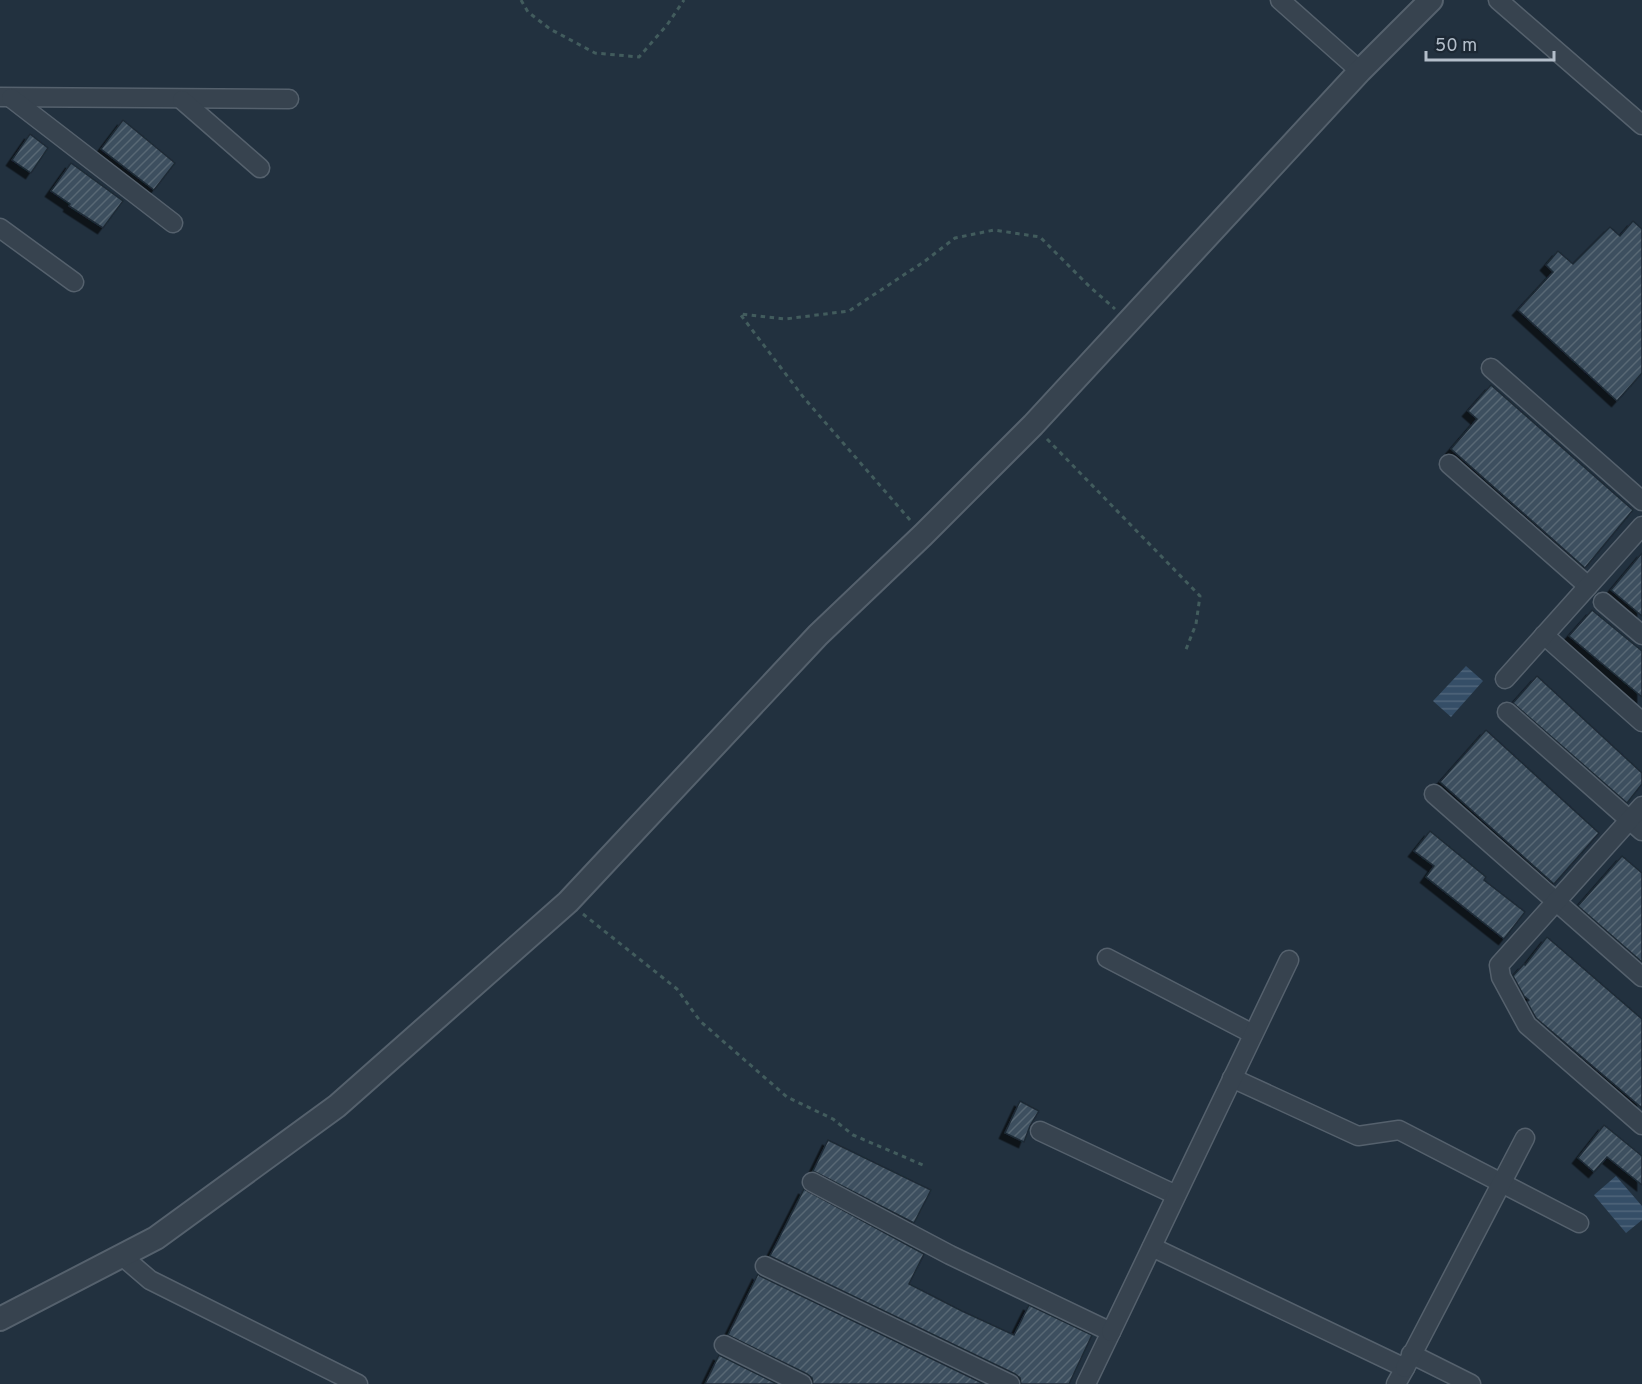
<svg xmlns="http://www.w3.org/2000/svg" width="1642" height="1384" font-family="Overpass,sans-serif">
	<defs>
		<pattern id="water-rules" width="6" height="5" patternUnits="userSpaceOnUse" patternTransform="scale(1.5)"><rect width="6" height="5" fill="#354e67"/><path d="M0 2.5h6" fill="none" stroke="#50667b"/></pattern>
		<pattern id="building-hatch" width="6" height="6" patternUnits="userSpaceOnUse" patternTransform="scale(1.5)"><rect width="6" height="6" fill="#3e505e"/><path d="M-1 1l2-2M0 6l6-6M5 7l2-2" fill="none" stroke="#586774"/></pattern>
		<filter id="shadow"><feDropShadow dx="-5.5" dy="5.5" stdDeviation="0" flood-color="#0009"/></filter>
	</defs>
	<rect width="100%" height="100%" fill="#22313f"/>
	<g fill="url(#water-rules)">
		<path d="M1466,666l17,15 -32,36 -18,-16z"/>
		<path d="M1616,1176l26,30v14l-16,13 -32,-38z"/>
	</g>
	<g fill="url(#building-hatch)" stroke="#1e2a36" stroke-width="1.5" filter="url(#shadow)">
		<path d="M123,120l52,43 -21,27 -53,-41z"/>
		<path d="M30,134l18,14 -17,25 -19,-13z"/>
		<path d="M71,163l52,38 -20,27 -34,-22 1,-2 -19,-13z"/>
		<path d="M1633,221l9,8v144l-25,28 -99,-91 35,-38 -7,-7 12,-14 15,13 37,-37 10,9z"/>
		<path d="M1491,385l142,125 -48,58 -134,-119 26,-30 -9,-8z"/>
		<path d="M1642,553v63l-31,-26z"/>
		<path d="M1592,610l50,41v46l-73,-61z"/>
		<path d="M1537,676l105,97v11l-15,19 -114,-100z"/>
		<path d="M1486,730l113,103 -45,51 -114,-102z"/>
		<path d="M1430,831l56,46 -2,3 41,32 -21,27 -78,-62 8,-11 -20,-15z"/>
		<path d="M1622,856l20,17v89l-64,-56z"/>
		<path d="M1547,937l95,82v89l-106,-90 -9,-16 2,-2 -5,-4 -11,-20 11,-12 1,1z"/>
		<path d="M1020,1101l19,10 -9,15 -6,16 -19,-9z"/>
		<path d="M1604,1125l38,31v29l-35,-28 -13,15 -16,-14z"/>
		<path d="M828,1140l103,50 -17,33 -101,-52z"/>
		<path d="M804,1189l120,65 -15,30 53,27 52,24 15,-30 63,30 -23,49h-48l-1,-6 -5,-4 -245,-118z"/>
		<path d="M758,1274l2,2 224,108h-171l-1,-6 -5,-4 -79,-39z"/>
		<path d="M719,1355l58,29h-72z"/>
	</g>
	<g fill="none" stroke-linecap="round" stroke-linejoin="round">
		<g stroke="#55616d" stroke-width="21">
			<g id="minor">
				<path d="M1280,0l80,71"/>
				<path d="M1498,0l144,125"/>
				<path d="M0,97l289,2"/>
				<path d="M11,98l162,125"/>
				<path d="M182,100l78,68"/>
				<path d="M0,228l74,54"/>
				<path d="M1491,368l151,133"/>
				<path d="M1449,464l139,122"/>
				<path d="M1603,602l39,33"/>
				<path d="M1544,635l98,87"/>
				<path d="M1505,679l137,-153"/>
				<path d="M1507,712l135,119"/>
				<path d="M1434,794l208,183"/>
				<path d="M1642,806l-143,159 2,12 26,48 115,100"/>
				<path d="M1107,958l146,76"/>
				<path d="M1232,1078l126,58 41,-6 180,93"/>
				<path d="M1040,1131l136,64"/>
				<path d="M812,1182l138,73 161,77 -25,52"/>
				<path d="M1152,1247l253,121 -9,16"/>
				<path d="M122,1256l28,24 208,104"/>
				<path d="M765,1266l245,118"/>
				<path d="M1111,1332l178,-372"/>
				<path d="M724,1345l78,39"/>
				<path d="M1411,1354l60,30"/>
				<path d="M1405,1368l120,-230"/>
			</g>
		</g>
		<g stroke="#55616d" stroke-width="26">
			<path id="tertiary" d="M0,1319l156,-81 181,-132 231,-204 250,-267 105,-100 110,-110 327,-354 71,-71"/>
		</g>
		<g stroke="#425c5d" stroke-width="3" stroke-dasharray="4.5 4.5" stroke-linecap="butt">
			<path d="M521,0l7,12 22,17 45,24 44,4 28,-32 17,-25"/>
			<path d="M1047,439l153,157 -4,28 -11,28"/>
			<path d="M910,520l-106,-122 -64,-84 45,5 64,-8 76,-50 30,-23 39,-8 46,7 49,49 26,23"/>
			<path d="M583,914l94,75 23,32 87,76 46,22 20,16 70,30"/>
		</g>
		<use href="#minor" stroke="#37434f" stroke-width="18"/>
		<use href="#tertiary" stroke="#37434f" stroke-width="22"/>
	</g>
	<path d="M1426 51v9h128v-9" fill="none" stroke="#b3beca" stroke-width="3"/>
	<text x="1435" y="51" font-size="18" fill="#b3beca" stroke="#1c2834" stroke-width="4.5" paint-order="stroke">50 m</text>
</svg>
